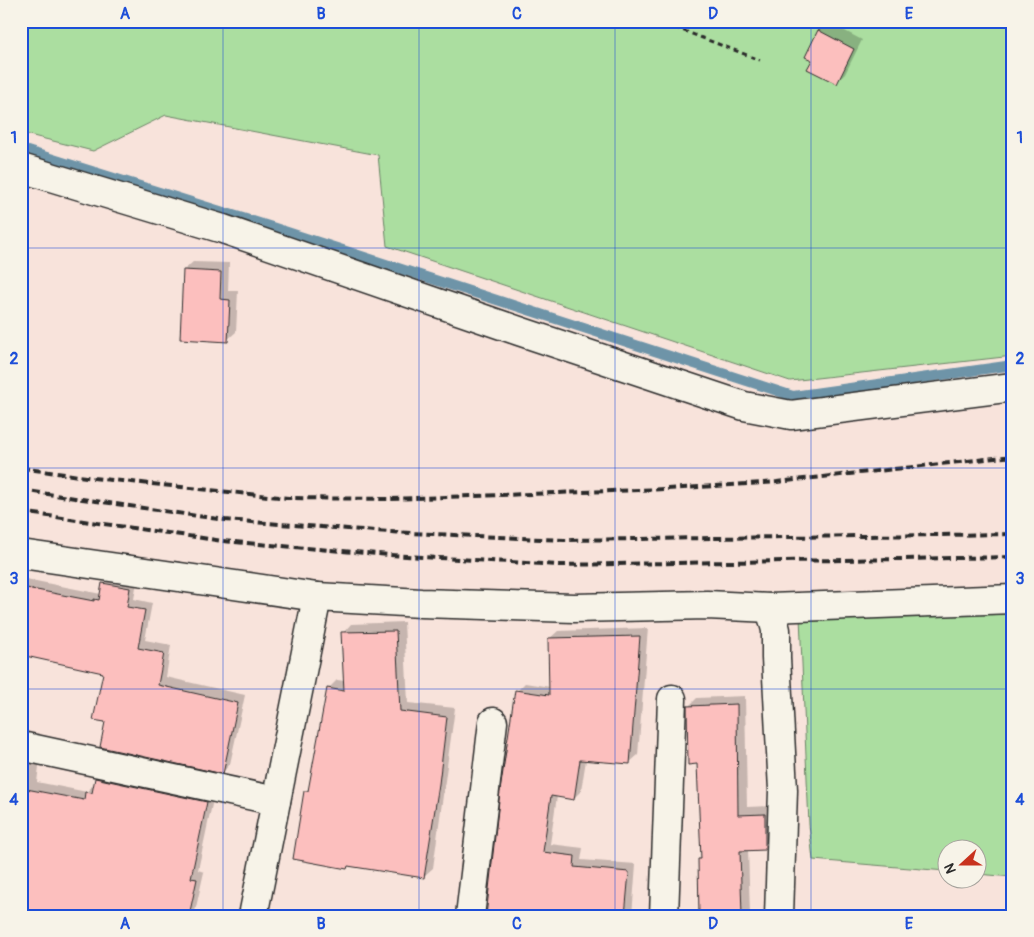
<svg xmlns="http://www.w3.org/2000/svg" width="1034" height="937" font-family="Pangolin,sans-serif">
	<rect width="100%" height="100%" fill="#f8e3db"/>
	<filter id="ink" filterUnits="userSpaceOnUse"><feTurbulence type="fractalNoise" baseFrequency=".02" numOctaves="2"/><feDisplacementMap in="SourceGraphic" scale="10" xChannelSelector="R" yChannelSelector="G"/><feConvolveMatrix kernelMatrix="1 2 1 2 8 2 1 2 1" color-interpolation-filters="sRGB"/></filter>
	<g filter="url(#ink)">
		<g fill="#abdea0" stroke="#6b8466">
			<path d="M21,21h992v335l-223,25 -403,-135 -9,-91 -212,-40 -73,36 -72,-18z"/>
			<path d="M1013,612v265l-36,-3 -1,-24h-30v21l-133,-11 -4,-35 -9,-208z"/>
		</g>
		<g fill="#0003">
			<path d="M828,22l34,18 -17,34 -9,9 -23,-23 6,-29z"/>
			<path d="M193,262l36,1 -1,28h10l-2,41 -9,8 -43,-70z"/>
			<path d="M111,576l26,5 -3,18 18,4 -7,37 26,5 -5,32 79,18 -15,69 -7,8 -117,-51 -2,-49 -83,-18v-76l80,16 2,-10z"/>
			<path d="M404,622l4,81 47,5 -22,160 -9,8 -75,-11 -2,2 -41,-76 4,-4 19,-99 8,-8 8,1 -2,-48 8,-9z"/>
			<path d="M648,628l-10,127 -9,8 -43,-3 -5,31 -8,8 -16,-3 -7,48 33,4 -2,12 55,4 -4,52h-145l30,-225 8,-8 25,4 -1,-48 9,-8z"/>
			<path d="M745,696l2,111 26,-1 1,34 -9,9h-17l2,67h-49l-2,-57 3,-3 -3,-93 -10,-57 8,-8z"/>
			<path d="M21,756l19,3 -3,23 50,10 17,-21 110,24 -16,75 6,2 -10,44h-173z"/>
			<path d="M942,911l1,5h-41z"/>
		</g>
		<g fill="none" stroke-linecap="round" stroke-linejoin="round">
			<path stroke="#6e94a8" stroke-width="10" d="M21,149l251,78 521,169 220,-31"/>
		</g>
		<g fill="#fcbfbe" stroke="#2b2b2b">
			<path d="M818,30l36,19 -17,35 -30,-15 5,-9 -7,-3z"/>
			<path d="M183,270l38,2 -1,27 10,1 -2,42 -48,-3z"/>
			<path d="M102,583l28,5 -3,19 18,3 -7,38 26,5 -6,32 80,18 -15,71 -123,-27 5,-25 -12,-2 10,-47 -82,-18v-68l73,14v-2l5,1z"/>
			<path d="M396,631l4,80 47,6 -8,67 -15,94 -76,-12 -1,3 -54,-10 11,-68h4l19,-103 17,3 -3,-59z"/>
			<path d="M640,636l-10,128 -50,-4 -6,40 -23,-4 -8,56 32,4 -1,11 55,5 -4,44h-139l14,-125 15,-101 34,5 -1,-57z"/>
			<path d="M737,704l1,111 27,-1v36l-25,1 2,65h-43l-1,-57h3l-4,-95 -9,1 -1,-59z"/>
			<path d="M95,778l112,24 -16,76 6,1 -8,37h-168v-128l63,12 1,-8 7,1z"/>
		</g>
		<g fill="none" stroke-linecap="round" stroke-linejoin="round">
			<g stroke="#2b2b2b" stroke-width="31">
				<g id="street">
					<path d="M21,168l202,61 296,102 225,75 47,9 222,-28"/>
					<path d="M21,554l296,43 104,6 153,5 133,-3 63,3 243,-9"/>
					<path d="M770,608l6,22v28l7,132 -4,126"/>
					<path d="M21,746l255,55"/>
					<path d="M253,916l64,-319"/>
					<path d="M470,916l23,-194"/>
					<path d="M664,916l8,-217"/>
				</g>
			</g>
			<path stroke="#2b2b2b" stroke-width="3" stroke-dasharray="5 4" stroke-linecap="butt" d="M658,21l102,39"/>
			<use href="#street" stroke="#f7f3e8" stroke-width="28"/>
			<g stroke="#2b2b2b" stroke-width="4" stroke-dasharray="8 4" stroke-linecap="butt">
				<path d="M21,468l72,10 195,20 103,1 275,-10 111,-7 236,-26"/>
				<path d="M21,490l204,30 164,12 175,8 449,-6"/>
				<path d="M21,512l202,29 166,14 171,10 453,-8"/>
			</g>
		</g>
	</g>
	<path fill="none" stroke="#1d4ed8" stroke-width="1" stroke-opacity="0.55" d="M223,21v895M419,21v895M615,21v895M811,21v895M21,248h992M21,468h992M21,689h992"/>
	<rect width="1034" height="937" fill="none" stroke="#f7f3e8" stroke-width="55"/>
	<g transform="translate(962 864) rotate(249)"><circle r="24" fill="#f7f3e8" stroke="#a5a39c"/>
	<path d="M0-4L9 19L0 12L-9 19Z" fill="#c8321e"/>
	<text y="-8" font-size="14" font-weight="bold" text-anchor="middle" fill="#2b2b2b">N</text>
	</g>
	<rect x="28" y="28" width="978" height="882" fill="none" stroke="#1d4ed8" stroke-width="2"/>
	<g font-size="16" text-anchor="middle" font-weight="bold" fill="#1d4ed8">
		<text x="125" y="19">A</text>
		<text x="321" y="19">B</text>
		<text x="517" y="19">C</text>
		<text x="713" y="19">D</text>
		<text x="909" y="19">E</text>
		<text x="14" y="143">1</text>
		<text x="1020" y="143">1</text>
		<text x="14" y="364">2</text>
		<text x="1020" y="364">2</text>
		<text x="14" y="584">3</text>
		<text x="1020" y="584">3</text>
		<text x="14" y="805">4</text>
		<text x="1020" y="805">4</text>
		<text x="125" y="929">A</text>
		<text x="321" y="929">B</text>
		<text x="517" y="929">C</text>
		<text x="713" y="929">D</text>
		<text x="909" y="929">E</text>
	</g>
</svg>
